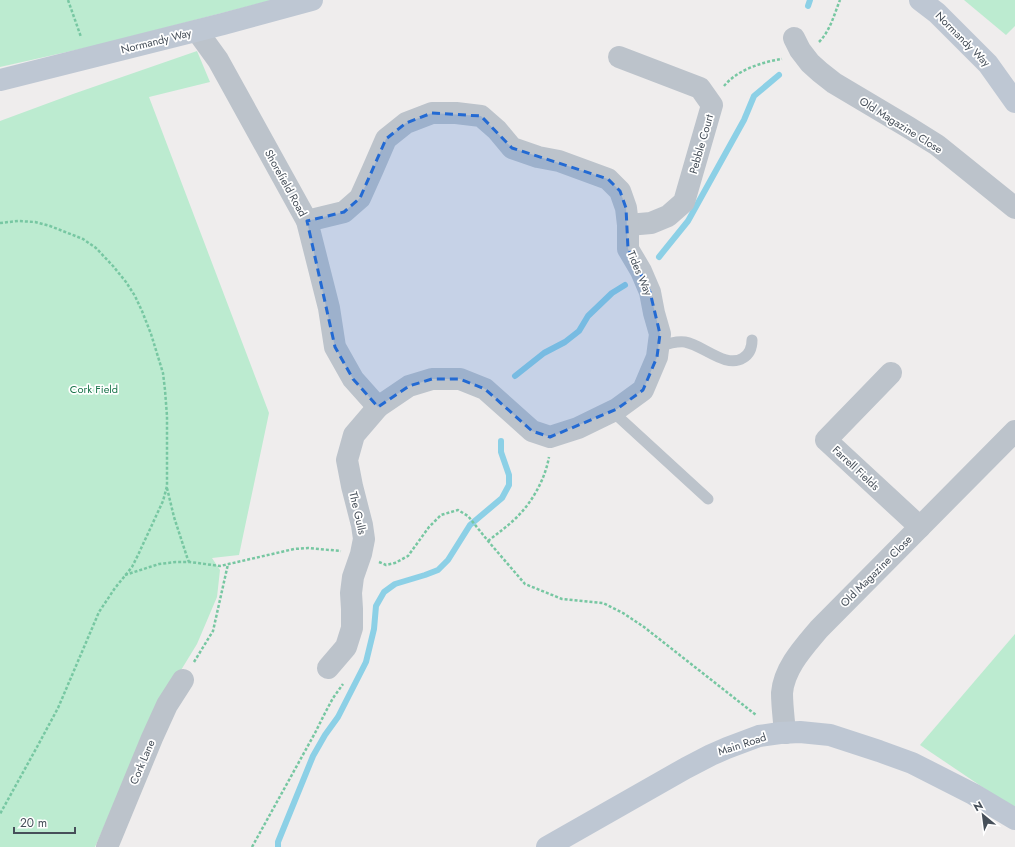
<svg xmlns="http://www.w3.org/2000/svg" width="1015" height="847" font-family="Jost,sans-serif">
	<rect width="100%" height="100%" fill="#efeded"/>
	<g fill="#bcebd0">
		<path d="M0,0h272l-174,45 -98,22z"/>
		<path d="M964,0h51v26l-9,9z"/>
		<path d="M197,51l13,31 -61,15 120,316 -30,142 -27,3 8,12 -3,27 -20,47 -41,67 -29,63 -32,73h-95v-726l73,-27z"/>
		<path d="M1015,634v175l-95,-64z"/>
	</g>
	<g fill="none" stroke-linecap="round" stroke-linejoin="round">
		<g stroke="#8cd0e6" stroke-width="6">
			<path d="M808,6l2,-6"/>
			<path d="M659,257l29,-36 56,-101 10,-24 25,-21"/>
			<path d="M515,376l29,-23 21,-11 14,-11 9,-15 24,-23 13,-8"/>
			<path d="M278,847v-5l35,-86 12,-21 13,-18 28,-55 8,-33 2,-23 8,-14 11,-8 30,-9 13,-5 10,-10 22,-35 32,-27 7,-13v-10l-8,-23v-11"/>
		</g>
		<g stroke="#77c7a2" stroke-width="2.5" stroke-dasharray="3 2" stroke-linecap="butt">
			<path d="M68,0l13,37"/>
			<path d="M819,42c11,-11 15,-27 21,-42"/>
			<path d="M724,86c13,-16 38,-24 58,-27"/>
			<path d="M0,223l18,-2 17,1 15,4 33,13 13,9 17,18 13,16 9,14 7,15 9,23 12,39 2,17 2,26v70l-4,15 -25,54 -6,12 -17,21 -16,24 -41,96 -21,39 -37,67"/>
			<path d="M167,488l7,29 13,40 2,5"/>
			<path d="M488,541c10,-8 20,-15 29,-24 16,-16 28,-38 32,-60"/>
			<path d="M379,562l7,3 9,-2 13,-7 21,-29 12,-12 17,-5 10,6 20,25 37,43 37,15 41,4 20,10 21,14 112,88"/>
			<path d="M125,575l34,-11 17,-2h14l30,4 74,-17 14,-1 33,3"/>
			<path d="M194,662l19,-31 15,-67"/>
			<path d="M252,847l63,-114 10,-20 8,-15 10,-14"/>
		</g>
		<g stroke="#bcc3cb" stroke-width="11">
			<path d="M658,347c9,-3 17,-6 27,-5 18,3 41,27 58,16 7,-4 9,-10 9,-18"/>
			<path d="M612,411l96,88"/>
		</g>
		<g stroke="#bcc3cb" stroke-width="22">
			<path d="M197,31l21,29 89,161 22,87 6,39 18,32 25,28"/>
			<path d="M794,38l6,12 10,13 10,9 14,11 74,44 29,18 78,63"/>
			<path d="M619,57l81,31 12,17 -28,97 -16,14 -17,7 -23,2"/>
			<path d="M307,221l37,-9 16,-14 13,-29 13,-30 20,-16 26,-10h24l25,3 16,14 15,18 26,9 21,4 49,18 12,12 6,17 2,17v24l13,22 9,21 4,21 6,21 -3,23 -14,33 -26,19 -39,19 -28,9 -18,-6 -47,-42 -25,-10h-28l-23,7 -31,21 -24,28 -7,25 5,26 10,39 2,14 -3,15 -8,23 -2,16 1,16v19l-6,19 -18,21"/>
			<path d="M891,373l-65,67 94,87"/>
			<path d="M785,733c-1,-13 -3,-27 -3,-40 2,-25 22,-46 37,-64l196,-198"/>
			<path d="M107,847l45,-109 15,-33 16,-25"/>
		</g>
		<g stroke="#bec7d3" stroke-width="22">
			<path d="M920,0l17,13 51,51 27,38"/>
			<path d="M0,80l223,-56 89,-24"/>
			<path d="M547,847l139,-79 25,-13 16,-7 32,-12 21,-3 20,-1 30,3 49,16 33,12 61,31 42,25"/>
		</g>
	</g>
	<path fill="#236ad3" fill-opacity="0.2" stroke="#236ad3" stroke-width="3" stroke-dasharray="8 5" stroke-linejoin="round" d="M432,113l49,3 31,32 96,31 12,12 6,17 2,41 22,43 10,42 -3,23 -14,33 -26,19 -67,28 -18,-6 -47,-42 -25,-10h-28l-23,7 -31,21 -25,-28 -18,-32 -28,-126 37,-9 16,-14 26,-59 20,-16z"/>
	<g text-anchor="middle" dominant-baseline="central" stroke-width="3.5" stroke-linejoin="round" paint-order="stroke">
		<g font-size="11" fill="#464f59" stroke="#fff">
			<text transform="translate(963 39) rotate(45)">Normandy Way</text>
			<text transform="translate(156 41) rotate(-14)">Normandy Way</text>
			<text transform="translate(901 125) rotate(32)">Old Magazine Close</text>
			<text transform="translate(701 144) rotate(-74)">Pebble Court</text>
			<text transform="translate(286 183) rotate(61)">Shorefield Road</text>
			<text transform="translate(640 273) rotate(67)">Tides Way</text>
			<text transform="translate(856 468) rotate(43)">Farrell Fields</text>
			<text transform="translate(358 513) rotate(77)">The Gulls</text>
			<text transform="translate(876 571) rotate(-45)">Old Magazine Close</text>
			<text transform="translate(742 744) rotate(-18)">Main Road</text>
			<text transform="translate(142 762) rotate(-67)">Cork Lane</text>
		</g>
		<g font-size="11" fill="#1b754b" stroke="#fff">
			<text x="94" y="389">Cork Field</text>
		</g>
	</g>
	<g transform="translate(983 815) rotate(331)" stroke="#ffffff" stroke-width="3" paint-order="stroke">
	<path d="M0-3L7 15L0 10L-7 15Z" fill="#464f59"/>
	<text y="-6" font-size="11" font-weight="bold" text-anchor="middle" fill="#464f59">N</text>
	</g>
	<path d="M14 827v6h61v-6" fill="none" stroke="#464f59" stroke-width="2"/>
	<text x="20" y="827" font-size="12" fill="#464f59" stroke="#ffffff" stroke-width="3" paint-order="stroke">20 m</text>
</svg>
